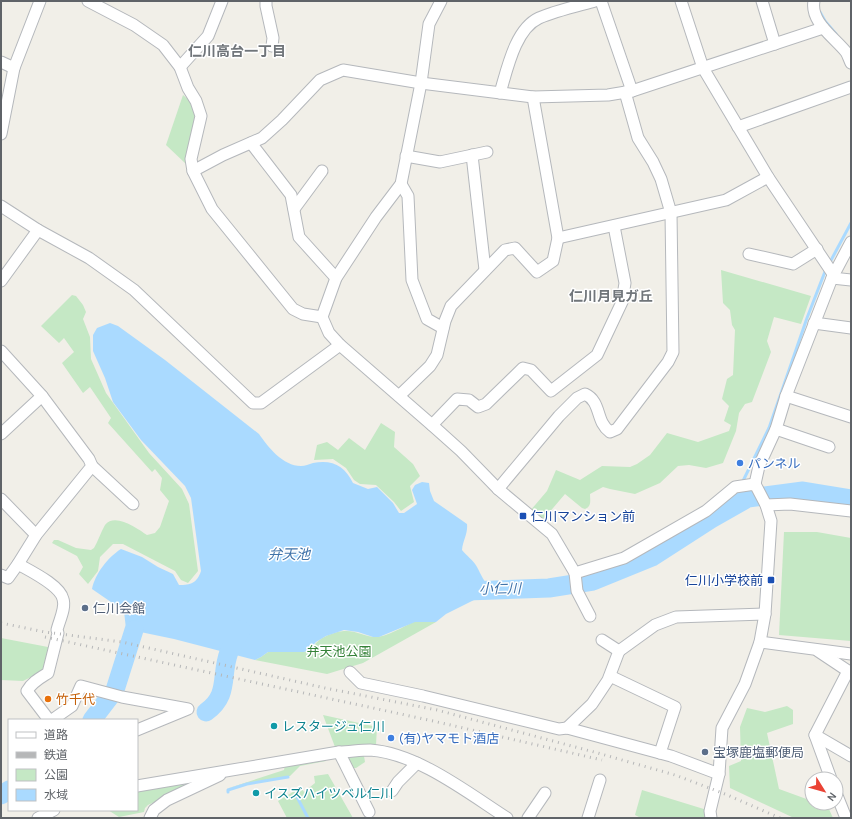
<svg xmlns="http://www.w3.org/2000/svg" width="852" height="819" font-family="Karla,'Noto Sans JP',sans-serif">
	<rect width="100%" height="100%" fill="#f1efe8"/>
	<g fill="#c5e8c5">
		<path d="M183,95l7,6 6,16 -10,47 -20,-19z"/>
		<path d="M721,270l90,26 -10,28 -27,-7 -7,24 4,11 -19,50 -7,2 -6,9 -3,18 -13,32 -17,5 -17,-3 -11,1 -18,17 -25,11 -25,-5 -7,-2 -13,7c0,6 2,12 -5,15l-3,-1 -17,-14 -23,27 -12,-10 17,-20 9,-21 24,10 22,-14 28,1 7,-3 13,-9 17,-22 31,9 31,-11 2,-6 -7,-4 5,-15 -7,-7 5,-20 6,-4 2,-45 -3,-5 -2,-15 -7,-7z"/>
		<path d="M72,295l4,1 7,9 3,7 -3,7 7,18 1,22 15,34 43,60 33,36 7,15 9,67 -10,12 -7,-3 -6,-9 -52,-27h-10l-13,13 -2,14 -10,13 -9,-10 4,-7 -6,-11 -25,-13 2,-3h4l18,8 15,2 3,-2c4,-7 7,-16 11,-23 10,-13 33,4 42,10l8,-2 5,-6 9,-26 -9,-11 2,-12 -7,-9 -3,3 -44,-49 3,-5 -21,-31 -7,6 -21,-30 12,-11 -10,-14 -5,5 -18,-17z"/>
		<path d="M381,423l14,9 -1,15 19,17 7,12 -10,10 4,16 -13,9 -7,-9 -18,-17 -16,-1 -6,-4 -8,-12 -13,-9 -19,1 3,-15 10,-3 11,8 11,-12 16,12z"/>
		<path d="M784,532h33l34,6v103l-72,-6z"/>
		<path d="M415,621l21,1 -73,41 -36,11 -72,-14 6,-3 7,-5h36c6,-2 8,-5 12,-9 7,-7 18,-11 28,-12 11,-1 20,5 30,6 11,1 31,-11 41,-16z"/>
		<path d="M1,638l47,9 1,3 -1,17 -13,8 -12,6 -22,-1z"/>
		<path d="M787,706l6,4v14l-26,9 12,56 33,12v2h4l12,4 5,11h-39l-64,-30 -1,-22 12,-5 -1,-34 7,-19 18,4z"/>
		<path d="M323,715l54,12 -1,18h-23l-18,2z"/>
		<path d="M348,756h16l1,6 -9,6h-7l-3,-7z"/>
		<path d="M326,759v2l-26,5 -10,10 -43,7 -21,6 58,-19 1,-5z"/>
		<path d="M328,774l25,44h-66l-9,-17 23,-14 3,5 11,-9 -1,-7z"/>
		<path d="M189,782l2,3 -43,20 -3,3 -1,4 -25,5 -11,-7h29v-18z"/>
		<path d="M642,790l65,20 -1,8h-65l-6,-3z"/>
	</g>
	<path fill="#aadaff" d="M110,323l8,3 47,34 94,74c9,13 24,32 42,32 4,0 8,-2 12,-3 19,-4 32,3 40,20l15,6 9,-2 16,16 6,10h5l13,-9 -5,-14 3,-5 7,-3 7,1 1,8 4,10 33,23c1,10 -4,16 -5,26 4,5 12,11 15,17 4,7 7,17 15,20l1,8 -13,2 -34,17 -10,8h-21l-36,15h-6l-15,-5 -14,-2 -18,6 -10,6 -7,8 -5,2h-36l-7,5 -6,3 -81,-21 -48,-10 -2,-18 -32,-22c3,-15 16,-32 29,-40l21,8 16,10 15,7 6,11c12,0 18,-2 22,-14l-10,-73 -6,-12 -44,-46 -28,-38 -8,-24 -12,-27v-16l4,-7z"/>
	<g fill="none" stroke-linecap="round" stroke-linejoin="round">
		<g stroke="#aadaff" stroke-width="3">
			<path d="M820,12l5,9 11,13"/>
			<path d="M829,264l22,-41"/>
			<path d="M742,483l27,-55 38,-110 19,-49"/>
			<path d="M733,507l6,-17"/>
			<path d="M228,792v-2l19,-6 41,-7"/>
			<path d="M297,797l11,21"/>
		</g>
		<g stroke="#aadaff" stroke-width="19">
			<path d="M467,591l82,-3 44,-7 59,-24 59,-38 37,-21 55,-7 48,8"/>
			<path d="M206,712c24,-17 14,-36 23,-60 3,-7 8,-15 12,-22"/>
			<path d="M92,720l23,-30 19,-60"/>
			<path d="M1,795l8,-5"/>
		</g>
		<g stroke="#b5b8bc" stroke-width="13">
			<g id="minor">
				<path d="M88,1l46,24 29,20 17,22 8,21 8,13 5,15 -10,43 2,12 19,38 81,100 10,5 19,3"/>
				<path d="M266,1v5l7,32 -1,8"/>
				<path d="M441,1l-12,23 -8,59 -20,101 -25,33 -40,61 -14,39 7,16 11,12 92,80 29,26 37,38 54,45 23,39 49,-15 82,-47 29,-24 20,-3 11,21 5,16 -6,93 -5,28 -15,42 -23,44 -3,46 -9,37 1,7"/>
				<path d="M601,1l31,90"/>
				<path d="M681,1l22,67 65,109 65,97"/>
				<path d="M762,1l13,43"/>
				<path d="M814,1c-4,21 20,36 32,51 2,3 3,7 5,11"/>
				<path d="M1,62l13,6"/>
				<path d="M180,67l28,-31 14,-35"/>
				<path d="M500,93c7,-23 15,-64 39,-75 16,-7 38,-12 56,-17"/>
				<path d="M738,127l113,-40"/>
				<path d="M1,134l13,-66 26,-67"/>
				<path d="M251,143l40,52 8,42 37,41"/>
				<path d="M472,155l13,115"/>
				<path d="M406,156l34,6 47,-10"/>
				<path d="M193,171l30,-16 39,-17 20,-18 38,-40 23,-10 78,13 112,14 75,-2 24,-4 191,-63"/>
				<path d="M401,184l7,12 4,84 15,39 16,9"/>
				<path d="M1,206l37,24"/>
				<path d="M294,209l28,-38"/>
				<path d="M558,238l168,-38 42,-23"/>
				<path d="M749,254l44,10 24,-15"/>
				<path d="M832,278l19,2"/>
				<path d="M1,281l37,-51 51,28 45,32 119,113h8l79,-58"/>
				<path d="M814,323l37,5"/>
				<path d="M1,351l41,45 47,63 3,7 -56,69 -18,29 -10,14 -7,-3"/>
				<path d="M399,396l31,-30 7,-11 8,-34 6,-15 54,-56 10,-2 22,24 16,-11 5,-23 -25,-141"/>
				<path d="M786,396l65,21"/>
				<path d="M432,425l25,-26 12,1 9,7 8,-3 37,-36 8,2 20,21 46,-36 25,-53 3,-19 -11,-57"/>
				<path d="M776,429l53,18"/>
				<path d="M1,434l41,-38"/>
				<path d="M92,466l41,38"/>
				<path d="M755,484l4,-18 17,-37 10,-33 46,-118 19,-36"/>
				<path d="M498,489l61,-73 18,-18 8,-4c17,8 10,27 25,38l7,-3 51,-67 5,-10 -2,-139 -10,-34 -8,-17 -15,-24 -13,-46"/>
				<path d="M1,499l35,36"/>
				<path d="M766,505l24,-1 61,7"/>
				<path d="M18,564c12,7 42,21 45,35 3,9 -4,22 -6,31l1,3 -10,40c-8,5 -16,9 -21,18l22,29"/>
				<path d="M575,573l2,18 13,25"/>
				<path d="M760,642l91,12"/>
				<path d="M619,651l36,-26 21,-8 89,-3"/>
				<path d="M818,651l33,22"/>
				<path d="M350,672l11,11 62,13 136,33 8,-1 104,28 48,18"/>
				<path d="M610,676l65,31 -15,46"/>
				<path d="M52,720l20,-14 9,-20 41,11 66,12 -51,21"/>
				<path d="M567,728l25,-24 16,-24 11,-29 -17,-11"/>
				<path d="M815,735l36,21"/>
				<path d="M339,752l30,60"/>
				<path d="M831,779l-16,-44 33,-64"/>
				<path d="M137,786l202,-34c10,0 20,-2 31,-2 47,3 98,43 137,68"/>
				<path d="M392,791l6,-9 19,-19"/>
				<path d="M836,793l10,25"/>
				<path d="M38,818l16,-8"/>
				<path d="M150,818l4,-8 13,-10 53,-25"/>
				<path d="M528,818l17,-25"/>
				<path d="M588,818l12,-38"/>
			</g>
		</g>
		<use href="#minor" stroke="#fff" stroke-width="11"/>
		<g stroke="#b6b7b8" stroke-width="3" stroke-dasharray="1 5" stroke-linecap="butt">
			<path d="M1,623l44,9 77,10 203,46 112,22 157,42 81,23 50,19 55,24"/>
			<path d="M45,637l388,84 169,39"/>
		</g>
	</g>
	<g fill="#3f7fe0" stroke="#fff" stroke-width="1.5">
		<circle cx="740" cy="463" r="4"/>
		<circle cx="391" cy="738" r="4"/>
	</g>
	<g fill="#1a4fb4" stroke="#fff" stroke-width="1.5">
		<rect x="519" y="512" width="8" height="8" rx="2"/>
		<rect x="767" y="576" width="8" height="8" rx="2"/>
	</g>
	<g fill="#5c6f8a" stroke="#fff" stroke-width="1.5">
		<circle cx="85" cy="608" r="4"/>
		<circle cx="705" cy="752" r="4"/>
	</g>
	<circle fill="#e8710a" stroke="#fff" stroke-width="1.5" cx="48" cy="699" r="4"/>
	<g fill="#0f9aa8" stroke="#fff" stroke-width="1.5">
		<circle cx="274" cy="726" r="4"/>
		<circle cx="256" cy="793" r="4"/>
	</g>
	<g text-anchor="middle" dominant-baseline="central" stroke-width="3" stroke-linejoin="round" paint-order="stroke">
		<g font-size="13" fill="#366cbe" stroke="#fff" text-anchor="start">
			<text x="748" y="463">パンネル</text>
			<text x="399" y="738">(有)ヤマモト酒店</text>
		</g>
		<g font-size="13" fill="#164399" stroke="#fff" text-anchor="start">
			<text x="531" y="516">仁川マンション前</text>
			<text x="763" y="580" text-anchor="end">仁川小学校前</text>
		</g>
		<g font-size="13" fill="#4e5e75" stroke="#fff" text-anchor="start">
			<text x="93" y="608">仁川会館</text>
			<text x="713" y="752">宝塚鹿塩郵便局</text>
		</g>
		<g font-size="13" fill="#348238" stroke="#fff">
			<text x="339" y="651">弁天池公園</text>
		</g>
		<g font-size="13" fill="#c56008" stroke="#fff" text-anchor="start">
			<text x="56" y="699">竹千代</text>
		</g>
		<g font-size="13" fill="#0d838f" stroke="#fff" text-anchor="start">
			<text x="282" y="726">レスタージュ仁川</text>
			<text x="264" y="793">イスズハイツベル仁川</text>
		</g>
		<g font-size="14" font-weight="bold" fill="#70757a" stroke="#fff">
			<text x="237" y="51">仁川高台一丁目</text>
			<text x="611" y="296">仁川月見ガ丘</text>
		</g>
		<g font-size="14" font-style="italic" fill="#4174aa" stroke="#fff">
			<text x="289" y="554">弁天池</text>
			<text transform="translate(500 589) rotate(-1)">小仁川</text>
		</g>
	</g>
	<rect width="852" height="819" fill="none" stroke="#5f6368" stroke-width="4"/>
	<rect x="8" y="719" width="130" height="92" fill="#ffffff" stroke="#bfc1c3"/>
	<rect x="16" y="732" width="20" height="6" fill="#ffffff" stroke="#bfc1c3"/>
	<text x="44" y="739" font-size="12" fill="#5f6368">道路</text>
	<rect x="16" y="752" width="20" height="6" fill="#b6b7b8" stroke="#bfc1c3"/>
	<text x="44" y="759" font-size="12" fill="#5f6368">鉄道</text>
	<rect x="16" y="769" width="20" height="12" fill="#c5e8c5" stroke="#bfc1c3"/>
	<text x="44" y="779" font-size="12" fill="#5f6368">公園</text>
	<rect x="16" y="789" width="20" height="12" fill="#aadaff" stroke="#bfc1c3"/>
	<text x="44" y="799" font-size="12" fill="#5f6368">水域</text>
	<g transform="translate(824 791) rotate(127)"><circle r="19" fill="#ffffff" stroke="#bfc1c3"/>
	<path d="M0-3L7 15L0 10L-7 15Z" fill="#ea4335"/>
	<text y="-6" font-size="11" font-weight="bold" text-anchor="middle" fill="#5f6368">N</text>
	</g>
</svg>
